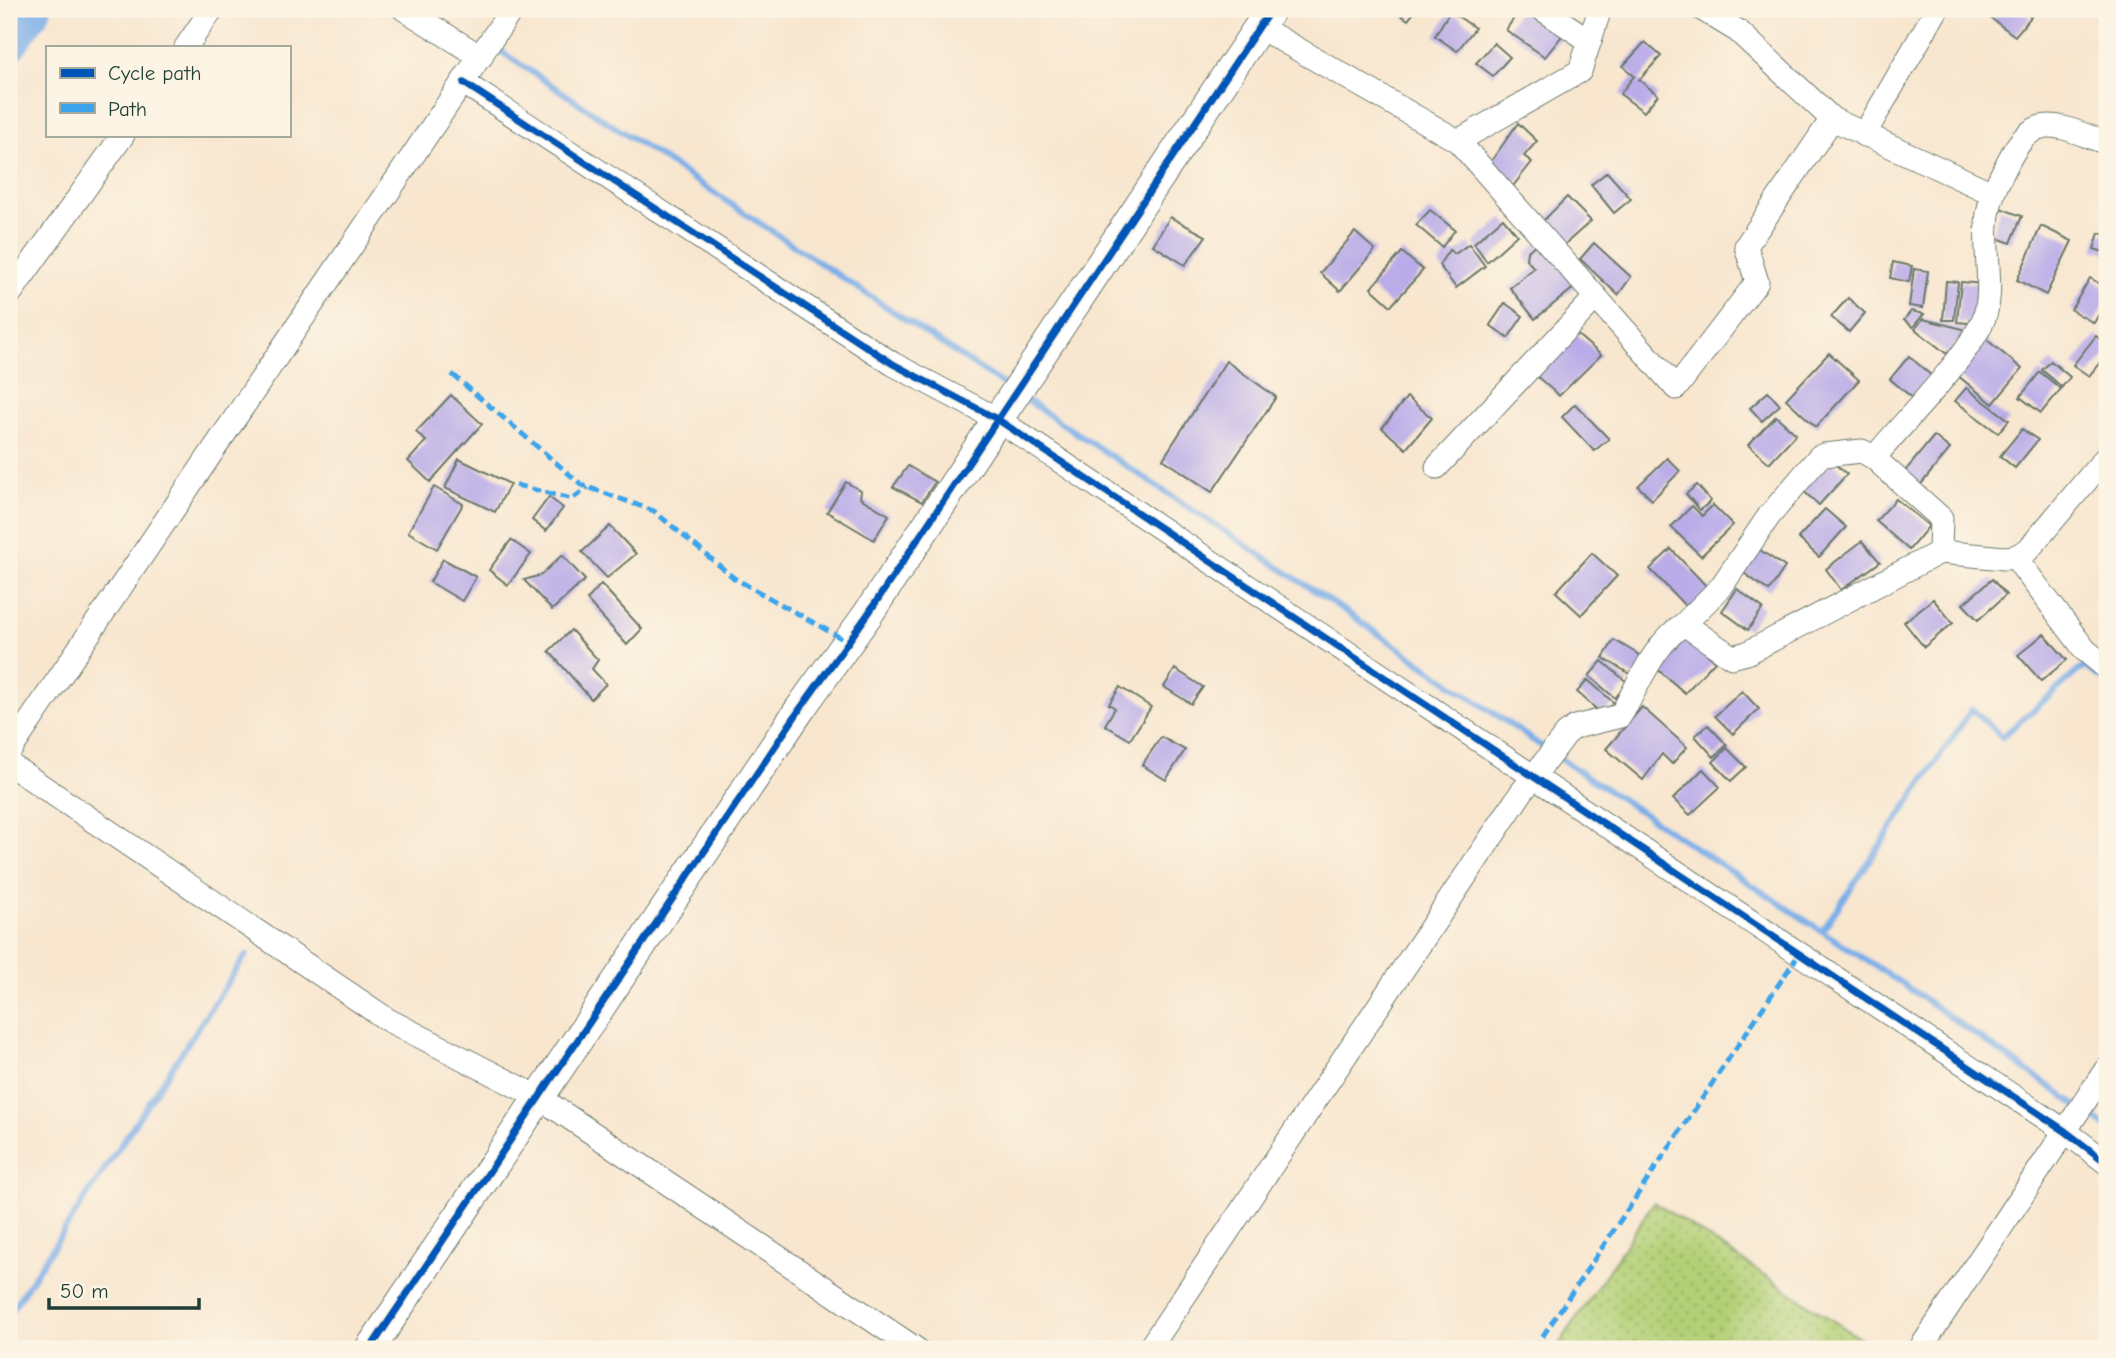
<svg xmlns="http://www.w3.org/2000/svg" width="2116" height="1358" font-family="'Comic Neue',sans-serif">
	<defs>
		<pattern id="grass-dots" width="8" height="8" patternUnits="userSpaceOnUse" patternTransform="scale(1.75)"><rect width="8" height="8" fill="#b3d077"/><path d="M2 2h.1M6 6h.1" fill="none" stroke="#91aa62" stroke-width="1.8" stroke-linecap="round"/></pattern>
	</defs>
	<rect width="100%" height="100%" fill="#fcf5e5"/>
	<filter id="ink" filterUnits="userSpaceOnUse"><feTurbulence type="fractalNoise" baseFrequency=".0143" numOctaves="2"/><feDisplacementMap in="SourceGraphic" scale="14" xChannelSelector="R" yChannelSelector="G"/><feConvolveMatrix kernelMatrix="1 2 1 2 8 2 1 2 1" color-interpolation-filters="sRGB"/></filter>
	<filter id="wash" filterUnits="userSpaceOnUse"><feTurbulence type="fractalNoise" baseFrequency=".00686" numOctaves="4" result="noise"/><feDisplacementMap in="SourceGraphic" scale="28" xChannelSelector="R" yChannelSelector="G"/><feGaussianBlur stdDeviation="1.57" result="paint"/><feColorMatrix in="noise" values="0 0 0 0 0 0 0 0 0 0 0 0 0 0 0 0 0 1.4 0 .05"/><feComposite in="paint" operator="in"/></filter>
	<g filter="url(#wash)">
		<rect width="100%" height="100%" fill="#f8e6cf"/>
		<path fill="url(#grass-dots)" stroke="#698656" stroke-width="2" d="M1654,1202l222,147h-320z"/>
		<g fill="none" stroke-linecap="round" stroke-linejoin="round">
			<g stroke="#7caee8" stroke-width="6">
				<path d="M494,47l516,342"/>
				<path d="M1022,397l326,216 199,137"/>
				<path d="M1556,756l360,237 160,112"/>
				<path d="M1822,931l150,-222 30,28 82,-71 23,16"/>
				<path d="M2085,1111l22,16"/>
				<path d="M9,1314l237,-359"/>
			</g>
			<path stroke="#7caee8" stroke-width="37" d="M9,43l24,-34"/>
		</g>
		<g id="blocks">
			<g fill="#b9ace8">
				<path d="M1392,9h25l-9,11z"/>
				<path d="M1520,9h11l34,23 -20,25 -39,-27z"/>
				<path d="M1988,9h32l11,8 -16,19 -30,-22z"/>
				<path d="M1450,11l25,17 -18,23 -22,-15z"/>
				<path d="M1645,42l16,14 -22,24 19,15 -14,17 -24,-18 14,-18 -11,-10z"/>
				<path d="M1494,43l16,14 -17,19 -17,-13z"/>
				<path d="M1518,123l19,18 -13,15 8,6 -19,24 -24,-22z"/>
				<path d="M1607,172l24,27 -17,14 -23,-28z"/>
				<path d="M1567,197l24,24 -27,24 -22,-23z"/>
				<path d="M2000,208l22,8 -11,27 -20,-7z"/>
				<path d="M1430,210l25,20 -13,17 -26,-22z"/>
				<path d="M1170,217l36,19 -21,29 -32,-20z"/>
				<path d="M1503,218l14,17 -30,27 -13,-19z"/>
				<path d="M2041,226l31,15 -26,54 -29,-15z"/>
				<path d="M1355,232l20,18 -35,41 -20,-18z"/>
				<path d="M2099,233l8,2v18l-13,-4z"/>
				<path d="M1539,241l37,45 -41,33 -25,-31 24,-20 -8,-9 1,-7z"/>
				<path d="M1594,243l37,34 -13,18 -38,-36z"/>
				<path d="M1469,244l16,22 -29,22 -17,-23 10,-15 6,4z"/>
				<path d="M1402,252l21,18 -32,36 -20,-18z"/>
				<path d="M1893,262l19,4 -3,16 -19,-4z"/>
				<path d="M1914,269l14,2 -5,37 -14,-2z"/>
				<path d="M2090,278l17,10v12l-13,23 -23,-13z"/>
				<path d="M1946,281l12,1 -4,38h-11z"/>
				<path d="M1961,282l22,2 -4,40 -22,-2z"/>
				<path d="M1848,298l17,15 -16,19 -18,-15z"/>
				<path d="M1505,303l18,13 -15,22 -18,-13z"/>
				<path d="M1911,311l13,3 -11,13 -9,-7z"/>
				<path d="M1923,319l44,11 -20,24 -32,-25z"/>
				<path d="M1573,331l28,24 -42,41 -26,-23z"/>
				<path d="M1981,335l41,34 -29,35 -41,-33z"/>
				<path d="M2096,336l11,8v10l-18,22 -16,-11z"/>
				<path d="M1829,353l30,27 -43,47 -30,-28z"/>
				<path d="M1909,356l25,22 -19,22 -25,-21z"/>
				<path d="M1226,361l50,36 -64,95 -49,-33z"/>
				<path d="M2051,361l19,16 -8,10 -20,-17z"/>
				<path d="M2040,372l21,17 -20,24 -21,-16z"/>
				<path d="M1966,388l43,32 -11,13 -43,-32z"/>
				<path d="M1768,392l12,13 -18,16 -12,-13z"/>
				<path d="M451,395l31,29 -52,58 -22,-21 18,-20 -10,-9z"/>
				<path d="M1407,397l25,21 -26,31 -24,-21z"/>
				<path d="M1575,404l34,35 -15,12 -32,-34z"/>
				<path d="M1776,416l20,18 -27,29 -21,-18z"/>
				<path d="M2022,429l16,11 -23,28 -15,-12z"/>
				<path d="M1934,436l16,13 -33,40 -16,-13z"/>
				<path d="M1667,458l13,13 -28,29 -14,-14z"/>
				<path d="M1827,458l20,16 -28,31 -19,-17z"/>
				<path d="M459,459l51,25 -15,28 -50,-24z"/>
				<path d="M908,466l27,16 -13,20 -29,-15z"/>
				<path d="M846,482l15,9 -1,7 29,17 -15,25 -47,-28z"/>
				<path d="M1697,485l14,16 -11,9 -14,-16z"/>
				<path d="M434,487l29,17 -26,45 -29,-17z"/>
				<path d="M549,497l14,11 -17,23 -14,-11z"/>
				<path d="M1896,499l33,27 -20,24 -33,-29z"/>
				<path d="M1713,505l20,20 -32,31 -30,-29 21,-21 10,10z"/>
				<path d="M1825,509l21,18 -27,30 -21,-19z"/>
				<path d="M610,526l26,28 -29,24 -25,-26z"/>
				<path d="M511,540l20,14 -23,31 -19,-15z"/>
				<path d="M1862,541l18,21 -39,28 -15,-21z"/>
				<path d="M1757,548l28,19 -16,24 -28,-20z"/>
				<path d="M1671,549l40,42 -21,20 -40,-42z"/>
				<path d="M1592,553l25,23 -36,39 -25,-23z"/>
				<path d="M562,555l23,25 -33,30 -28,-30 17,-5z"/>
				<path d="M443,559l33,18 -14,24 -32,-19z"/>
				<path d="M1992,579l14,16 -28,25 -15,-16z"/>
				<path d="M601,584l41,45 -15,16 -40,-45z"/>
				<path d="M1737,589l26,19 -15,22 -26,-19z"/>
				<path d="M1933,599l20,24 -29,24 -20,-25z"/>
				<path d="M571,630l27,30 -6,9 14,15 -15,15 -42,-48z"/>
				<path d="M2044,634l23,26 -26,21 -23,-26z"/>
				<path d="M1686,635l29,26 -30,32 -29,-25z"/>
				<path d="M1614,640l32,19 -11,18 -32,-19z"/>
				<path d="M1602,661l26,22 -13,15 -26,-22z"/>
				<path d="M1175,669l28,18 -12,17 -27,-17z"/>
				<path d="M1588,680l26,23 -11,12 -26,-23z"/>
				<path d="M1120,687l31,20 -21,33 -25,-15 10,-17 -6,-4z"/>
				<path d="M1742,691l17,18 -26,25 -18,-18z"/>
				<path d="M1642,707l45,40 -15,17 -10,-10 -19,26 -37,-31z"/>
				<path d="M1708,725l19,20 -13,12 -19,-21z"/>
				<path d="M1161,737l24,13 -19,30 -24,-15z"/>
				<path d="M1727,748l19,19 -15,14 -18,-19z"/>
				<path d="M1703,769l17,18 -30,28 -17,-16z"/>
			</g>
		</g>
	</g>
	<g filter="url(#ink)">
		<use href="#blocks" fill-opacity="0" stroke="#6b786a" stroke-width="2"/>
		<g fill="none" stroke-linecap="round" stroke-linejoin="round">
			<g stroke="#6b786a" stroke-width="25">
				<g id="minor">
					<path d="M404,9l77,48"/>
					<path d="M1542,9l48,32"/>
					<path d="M1702,9l36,22 94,88 160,74"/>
					<path d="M1259,27l199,114 218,247 81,-106 -11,-36 86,-127"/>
					<path d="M186,47l26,-38"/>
					<path d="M464,83l429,281 104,55 1068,712 42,32"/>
					<path d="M1864,135l73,-126"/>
					<path d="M1458,141l122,-70 20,-62"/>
					<path d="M9,295l114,-160"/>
					<path d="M1874,458c33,-40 83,-89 107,-133 15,-29 3,-69 6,-101 1,-24 11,-43 22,-64 27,-53 52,-32 98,-17"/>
					<path d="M1437,467l159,-170"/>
					<path d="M2015,557l70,93 22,18"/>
					<path d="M1684,624l37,-37 48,-71 50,-59 5,-2 38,-4 12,7 67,60 -1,34"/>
					<path d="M9,752l503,-743"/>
					<path d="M9,764l379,256 152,78 376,251"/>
					<path d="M1149,1349l372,-556 45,-59 9,-7 45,-11c19,-31 33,-72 64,-92l48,33 15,-4 193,-101 64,6 11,-1 13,-7 79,-94"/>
					<path d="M1920,1349l187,-281"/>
				</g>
			</g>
			<g stroke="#6b786a" stroke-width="32">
				<path id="tertiary" d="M370,1349l430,-640 68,-95 403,-605"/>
			</g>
			<use href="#minor" stroke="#fff" stroke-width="23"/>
			<use href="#tertiary" stroke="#fff" stroke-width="30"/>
			<g stroke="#3da4eb" stroke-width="5" stroke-dasharray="10 5" stroke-linecap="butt">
				<path d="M452,374l130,111 72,26 80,67 114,64"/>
				<path d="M516,485l56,14 16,-12"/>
				<path d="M1534,1349l265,-395"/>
			</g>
			<g stroke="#fcf5e5" stroke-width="11">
				<g id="cycleway">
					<path d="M464,83l429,281 104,55 1068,712 42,32"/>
					<path d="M370,1349l430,-640 68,-95 403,-605"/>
				</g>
			</g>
			<use href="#cycleway" stroke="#0057b8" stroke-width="7"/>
		</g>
	</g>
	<rect width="2116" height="1358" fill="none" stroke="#fcf5e5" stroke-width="35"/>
	<rect x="46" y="46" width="245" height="91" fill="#fcf5e5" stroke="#a4ab9e" stroke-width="2"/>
	<rect x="60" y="68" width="35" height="10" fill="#0057b8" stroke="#a4ab9e" stroke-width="2"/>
	<text x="108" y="80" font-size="21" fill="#1f3d34">Cycle path</text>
	<rect x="60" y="103" width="35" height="10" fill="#3da4eb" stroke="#a4ab9e" stroke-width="2"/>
	<text x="108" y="116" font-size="21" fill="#1f3d34">Path</text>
	<path d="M49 1298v10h150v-10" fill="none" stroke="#1f3d34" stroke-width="3.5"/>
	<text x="60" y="1298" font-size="21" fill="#1f3d34" stroke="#fcf5e5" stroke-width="5" paint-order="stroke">50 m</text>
</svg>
